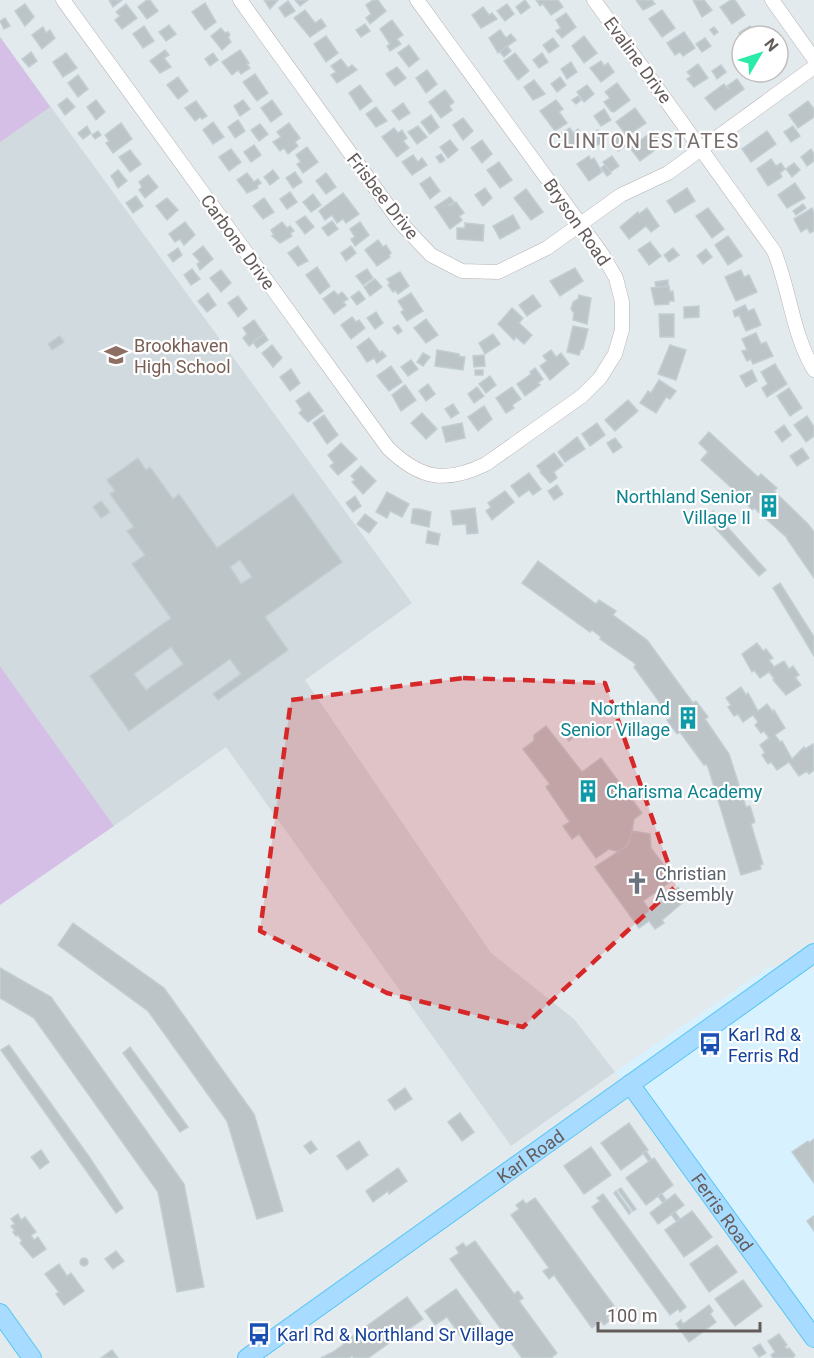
<svg xmlns="http://www.w3.org/2000/svg" width="814" height="1358" font-family="Roboto,sans-serif">
	<rect width="100%" height="100%" fill="#e3eaee"/>
	<path fill="#d8f1fe" d="M769,967l45,3v361l-172,-229 -27,-30z"/>
	<path fill="#d1dade" d="M0,37l412,566 -107,77 186,273 83,66 41,53 -104,74 -285,-399 -112,79 -114,-160z"/>
	<g fill="#d5bfe6">
		<path d="M0,37l50,70 -50,35z"/>
		<path d="M0,666l114,160 -114,79z"/>
	</g>
	<g fill="#bdc4c7" stroke="#c1ced3" stroke-width="1.5" fill-rule="evenodd">
		<path d="M109,0h13l-9,7z"/>
		<path d="M147,0h3l8,11 -11,8 -9,-12z"/>
		<path d="M264,0h14l-8,9z"/>
		<path d="M295,0h13l-8,6z"/>
		<path d="M373,0h5l8,11 -16,13 -4,-6 5,-4 -5,-9z"/>
		<path d="M525,0l5,7 -9,7 -5,-7z"/>
		<path d="M536,0h22l5,7 -12,8 -8,-11 -3,2z"/>
		<path d="M636,0h16l3,4 -12,6z"/>
		<path d="M693,0h11l8,10 -10,7z"/>
		<path d="M731,0h4l10,15 -13,9 -12,-17z"/>
		<path d="M288,1l7,10 -10,6 -6,-9z"/>
		<path d="M205,3l11,19 -11,8 -13,-18z"/>
		<path d="M25,4l9,13 -9,9 -10,-15z"/>
		<path d="M126,4l11,14 -15,11 -7,-9 5,-4 -4,-4z"/>
		<path d="M507,4l7,10 -9,7 -8,-10z"/>
		<path d="M483,7l6,8 3,-2 5,6 -16,9 -9,-13z"/>
		<path d="M305,10l10,13 6,-4 5,7 -16,11 -16,-19z"/>
		<path d="M662,10l13,18 -13,9 -13,-18z"/>
		<path d="M566,13l10,14 -14,11 -6,-7 5,-3 -5,-8z"/>
		<path d="M5,18l5,8 -6,3 -4,-8z"/>
		<path d="M392,20l11,15 -6,4 4,5 -11,7 -3,-5 3,-2 -10,-15z"/>
		<path d="M365,24l5,7 -9,6 -5,-7z"/>
		<path d="M169,25l7,9 -10,7 -7,-9z"/>
		<path d="M144,26l10,15 -11,7 -10,-14z"/>
		<path d="M750,26l7,10 -15,1 -3,-4z"/>
		<path d="M43,27l3,6 4,-3 5,8 -13,11 -10,-14z"/>
		<path d="M714,27l4,5 -4,3 -4,-5z"/>
		<path d="M221,28l4,5 3,-1 2,3 -2,2 3,5 -9,8 -11,-14z"/>
		<path d="M500,30l6,8 5,-4 5,6 -18,13 -9,-15z"/>
		<path d="M684,32l11,16 -12,8 -3,-4 -5,3 -8,-12z"/>
		<path d="M326,36l12,17 -12,9 -12,-18z"/>
		<path d="M584,36l13,17 -13,10 -12,-17z"/>
		<path d="M553,38l6,8 -10,7 -6,-8z"/>
		<path d="M705,38l6,8 -9,6 -6,-8z"/>
		<path d="M409,45l10,14 -10,8 -11,-14z"/>
		<path d="M507,46l4,5 -7,6 -4,-5z"/>
		<path d="M165,50l4,5 -5,3 7,9 -11,6 -10,-12z"/>
		<path d="M240,50l9,13 -2,1 3,4 -9,6 -3,-4 -6,5 -10,-13z"/>
		<path d="M31,52l6,9 -8,6 -7,-8z"/>
		<path d="M66,53l11,15 -14,9 -10,-15z"/>
		<path d="M213,53l5,7 -8,6 -5,-7z"/>
		<path d="M515,53l14,18 -11,9 -14,-19z"/>
		<path d="M542,53l6,9 -9,6 -6,-8z"/>
		<path d="M341,59l7,9 4,-3 5,5 -20,13 -6,-8 5,-3 -5,-6z"/>
		<path d="M601,61l3,5 4,-3 6,9 -13,10 -11,-14z"/>
		<path d="M571,62l6,10 -10,7 -6,-10z"/>
		<path d="M698,64l10,14 -14,9 -7,-8 4,-3 -4,-4z"/>
		<path d="M721,65l5,7 -9,7 -5,-8z"/>
		<path d="M397,67l9,11 -11,8 -9,-12z"/>
		<path d="M427,70l10,14 -11,9 -10,-15z"/>
		<path d="M751,72h19l-8,5 -1,-2 -5,4z"/>
		<path d="M255,74l13,19 -11,8 -14,-19z"/>
		<path d="M78,75l10,14 -10,8 -10,-14z"/>
		<path d="M178,77l10,14 -10,8 -11,-14z"/>
		<path d="M560,77l6,8 -9,7 -6,-8z"/>
		<path d="M737,79l7,10 -29,21 -10,-12 19,-14 4,5 1,-1 -2,-2z"/>
		<path d="M534,80l11,14 -12,6 -9,-13z"/>
		<path d="M617,83l13,17 -16,12 -3,-1 -7,-9 6,-4 -5,-6z"/>
		<path d="M360,85l12,16 -12,9 -11,-17z"/>
		<path d="M587,85l7,9 -10,8 -7,-10z"/>
		<path d="M445,90l9,12 -5,4 3,4 -11,8 -12,-16z"/>
		<path d="M578,96l3,4 -5,4 -4,-4z"/>
		<path d="M67,98l8,9 -10,8 -7,-10z"/>
		<path d="M96,100l9,12 -9,8 -9,-13z"/>
		<path d="M243,100l7,9 -10,7 -6,-10z"/>
		<path d="M272,100l10,14 -11,8 -10,-14z"/>
		<path d="M556,100l7,9 -4,3 8,11 -12,8 -15,-20z"/>
		<path d="M196,101l11,15 -5,3 -2,-2 -5,4 -10,-13z"/>
		<path d="M808,101l6,8v8l-16,11 -9,-13z"/>
		<path d="M403,103l7,10 -11,7 -7,-9z"/>
		<path d="M376,107l11,14 -11,6 -10,-13z"/>
		<path d="M635,108l11,15 -19,13 -11,-14z"/>
		<path d="M604,109l7,11 -10,6 -7,-10z"/>
		<path d="M431,115l8,12 -9,7 -9,-12z"/>
		<path d="M463,118l10,13 -10,9 -10,-15z"/>
		<path d="M238,120l7,11 -10,7 -7,-11z"/>
		<path d="M213,122l11,15 -11,7 -10,-14z"/>
		<path d="M121,123l11,16 -19,14 -7,-10 3,-2 -4,-6z"/>
		<path d="M289,123l11,15 -5,4 3,4 -10,8 -4,-6 -4,3 -7,-9 8,-5 -4,-5z"/>
		<path d="M260,124l8,10 -9,7 -8,-11z"/>
		<path d="M87,126l4,7 -8,6 -5,-6z"/>
		<path d="M418,126l9,11 -10,7 -9,-12z"/>
		<path d="M793,126l7,10 -9,6 -7,-10z"/>
		<path d="M394,128l4,5 4,-3 5,8 -4,3 6,7 -12,9 -15,-20z"/>
		<path d="M570,128l3,5 5,-4 7,10 -17,10 -9,-14z"/>
		<path d="M598,130l7,10 -9,6 -7,-10z"/>
		<path d="M98,131l3,4 -6,4 -3,-4z"/>
		<path d="M653,131l10,13 -23,17 -10,-13z"/>
		<path d="M767,131l9,13 -25,18 -9,-13z"/>
		<path d="M621,134l7,10 -10,7 -7,-10z"/>
		<path d="M450,140l8,10 -10,8 -8,-11z"/>
		<path d="M482,140l10,14 -10,9 -11,-15z"/>
		<path d="M254,145l7,10 -10,7 -7,-10z"/>
		<path d="M307,147l11,15 -15,11 -6,-9 4,-2 -5,-7z"/>
		<path d="M231,149l10,13 -12,9 -10,-14z"/>
		<path d="M811,149l3,5v7l-7,5 -6,-9z"/>
		<path d="M130,150l11,14 -11,8 -11,-15z"/>
		<path d="M441,154l4,6 -5,3 -4,-6z"/>
		<path d="M413,155l5,7 4,-4 5,7 -15,10 -10,-13z"/>
		<path d="M589,156l2,4 3,-2 8,14 -13,9 -12,-17z"/>
		<path d="M612,156l7,10 -9,6 -7,-10z"/>
		<path d="M771,159l5,7 5,-3 4,6 -5,4 2,4 -14,9 -11,-17z"/>
		<path d="M499,162l13,18 -12,8 -13,-18z"/>
		<path d="M794,163l6,7 -8,7 -6,-8z"/>
		<path d="M605,165l6,8 -4,3 -6,-8z"/>
		<path d="M118,170l9,11 -9,7 -7,-12z"/>
		<path d="M273,170l6,8 -9,7 -6,-8z"/>
		<path d="M295,172l7,10 -9,6 -7,-10z"/>
		<path d="M247,173l7,9 4,-3 3,4 -4,3 1,2 -11,5 -10,-13z"/>
		<path d="M326,173l10,14 -10,7 -10,-13z"/>
		<path d="M148,175l10,12 -13,11 -6,-8 3,-3 -3,-5z"/>
		<path d="M430,177l10,14 -10,8 -10,-15z"/>
		<path d="M795,183l10,15 -18,10 -9,-13z"/>
		<path d="M485,188l7,10 -9,8 -8,-11z"/>
		<path d="M687,188l8,13 -20,12 -8,-12z"/>
		<path d="M526,189l17,23 -12,8 -17,-22z"/>
		<path d="M290,192l7,10 -10,7 -7,-10z"/>
		<path d="M343,193l16,21 -13,9 -3,-4 -6,4 -5,-8 -7,5 -6,-9z"/>
		<path d="M313,194l8,11 -10,7 -8,-10z"/>
		<path d="M136,196l7,10 -10,7 -7,-10z"/>
		<path d="M450,197l4,5 -5,3 1,1 6,-4 8,11 -5,3 3,4 -12,9 -15,-22z"/>
		<path d="M167,198l11,12 -11,10 -11,-14z"/>
		<path d="M264,198l10,14 -11,7 -10,-13z"/>
		<path d="M803,204l3,4 -10,7 -3,-4z"/>
		<path d="M647,208l12,18 -8,6 -5,-6 -17,13 -9,-12 18,-15 1,2z"/>
		<path d="M708,208l16,21 -12,9 -16,-22z"/>
		<path d="M812,208l2,5v18l-4,2 -3,-5 -6,4 -7,-13z"/>
		<path d="M513,215l7,13 -20,11 -7,-13z"/>
		<path d="M305,216l9,11 -9,7 -9,-12z"/>
		<path d="M332,221l6,8 -10,7 -6,-8z"/>
		<path d="M185,222l10,13 -11,10 -4,-6 -5,3 -6,-8z"/>
		<path d="M282,222l5,6 3,-2 4,5 -4,2 2,3 -12,7 -8,-7 2,-1 -3,-5z"/>
		<path d="M360,222l9,13 -14,11 -4,-7 4,-2 -5,-8z"/>
		<path d="M465,223l19,2 -1,16 -26,-2v-11h8z"/>
		<path d="M728,236l14,20 -14,9 -13,-20z"/>
		<path d="M378,240l5,7 3,-2 5,8 -2,2 1,2 -13,9 -12,-16z"/>
		<path d="M650,242l11,14 -12,9 -11,-15z"/>
		<path d="M203,246l10,13 -13,11 -3,-6 3,-2 -7,-8z"/>
		<path d="M298,246l10,15 -10,5 -10,-13z"/>
		<path d="M351,246l5,7 -10,8 -5,-8z"/>
		<path d="M178,248l4,7 -9,7 -5,-7z"/>
		<path d="M673,248l6,7 -10,7 -5,-7z"/>
		<path d="M706,249l6,8 -9,7 -6,-8z"/>
		<path d="M317,267l13,19 -10,8 -14,-19z"/>
		<path d="M575,268l8,13 -23,15 -10,-15z"/>
		<path d="M192,269l8,10 -9,6 -7,-10z"/>
		<path d="M367,269l6,9 -10,7 -7,-9z"/>
		<path d="M221,270l10,13 -10,9 -11,-14z"/>
		<path d="M741,270l3,7 5,-2 8,17 -21,9 -11,-24z"/>
		<path d="M400,272l9,14 -11,8 -3,-4 -2,2 -5,-7 2,-2 -3,-4z"/>
		<path d="M375,279l7,8 -12,9 -6,-9z"/>
		<path d="M668,280v6l-12,2 -1,-6z"/>
		<path d="M669,286l1,6 3,-1 1,10h-5v3l-14,1 -4,-17z"/>
		<path d="M334,291l4,4 4,-3 6,7 -5,3 3,3 -12,9 -11,-15z"/>
		<path d="M359,291l6,8 -8,6 -6,-8z"/>
		<path d="M208,293l8,12 -9,7 -9,-11z"/>
		<path d="M411,293l12,18 -16,10 -6,-9 3,-2 -6,-9z"/>
		<path d="M533,295l8,11 -14,10 -8,-11z"/>
		<path d="M579,295l12,3 -4,26 -14,-4 1,-7 -3,-4 2,-7 5,-3z"/>
		<path d="M238,296l9,13 -9,8 -10,-14z"/>
		<path d="M745,305l3,6 6,-2 7,16 -15,6 -7,-16 -4,2 -2,-6z"/>
		<path d="M699,306v11l-15,1v-11z"/>
		<path d="M512,308l11,10 -4,5 13,12 -8,9 -8,-7 -2,3 -16,-16z"/>
		<path d="M376,312l7,11 -8,6 -8,-11z"/>
		<path d="M659,314h15v23h-14z"/>
		<path d="M352,317l4,5 3,-2 6,8 -14,11 -10,-14z"/>
		<path d="M426,319l12,16 -12,8 -12,-15z"/>
		<path d="M254,320l10,14 -15,12 -6,-8 4,-4 -4,-6z"/>
		<path d="M398,325l4,6 -4,3 -5,-6z"/>
		<path d="M573,326l15,3 -5,20h-2l-2,6 -12,-3z"/>
		<path d="M756,333l5,11 5,-2 7,14 -20,8 -2,-5 -4,2 -5,-10 5,-1 -5,-11z"/>
		<path d="M264,334l4,6 -11,8 -4,-6z"/>
		<path d="M493,334l7,10 -15,10 -6,-11z"/>
		<path d="M60,336l4,6 -12,8 -4,-6z"/>
		<path d="M369,338l11,15 2,-2 4,5 -9,7 -3,-5 -7,4 -10,-15z"/>
		<path d="M272,345l10,13 -9,9 -11,-14z"/>
		<path d="M670,345l16,5 -10,30 -18,-6z"/>
		<path d="M437,350l22,4v2l6,1 -2,13 -28,-4z"/>
		<path d="M551,350l5,7 5,-4 8,11 -19,16 -10,-14 7,-5 -4,-5z"/>
		<path d="M423,353l7,4 -7,9 -6,-4z"/>
		<path d="M484,355l1,11 -11,1 -1,-11z"/>
		<path d="M411,360l7,9 -10,7 -7,-9z"/>
		<path d="M775,364l12,20 -20,13 -5,-9 6,-4 -7,-12z"/>
		<path d="M391,366l11,16 -13,9 -12,-15z"/>
		<path d="M535,368l8,11 -5,4 2,2 -15,11 -8,-12 14,-10 -1,-2z"/>
		<path d="M291,369l9,14 -10,8 -10,-14z"/>
		<rect x="475" y="370" width="8" height="5"/>
		<path d="M752,370l5,11 -11,6 -6,-11z"/>
		<path d="M490,376l6,9 -10,8 -7,-9z"/>
		<path d="M659,380l17,11 -6,8 -4,-2 -10,16 -16,-10 8,-12 3,2z"/>
		<path d="M428,384l7,10 -9,7 -7,-10z"/>
		<path d="M405,385l11,15 -15,11 -9,-16z"/>
		<path d="M477,387l7,9 -10,7 -6,-9z"/>
		<path d="M512,387l9,12 -9,6 2,3 -8,5 -10,-15z"/>
		<path d="M789,388l13,20 -12,8 -13,-20z"/>
		<path d="M309,392l14,19 -15,11 -9,-9 3,-3 -6,-9z"/>
		<path d="M628,400l10,11 -23,20 -10,-11z"/>
		<path d="M453,404l6,9 -8,5 -6,-9z"/>
		<path d="M484,406l8,13 -14,12 -10,-14z"/>
		<path d="M422,413l15,16 -11,10 -15,-16z"/>
		<path d="M324,415l14,20 -11,9 -14,-21z"/>
		<path d="M807,416l7,11v9l-8,6 -12,-17z"/>
		<path d="M462,423l3,15 -19,4 -4,-15z"/>
		<path d="M597,423l8,12 -15,11 -8,-12z"/>
		<path d="M784,425l7,10 -9,7 -7,-10z"/>
		<path d="M709,432l49,45 3,-3 16,14 -3,3 34,33 6,8v46l-27,-39 -1,-4 -1,1 -31,-28 -2,2 -6,-7 1,-1 -46,-42 7,-8 -9,-9z"/>
		<path d="M577,437l8,12 -20,13 -7,-10z"/>
		<path d="M615,438l7,9 -9,6 -6,-10z"/>
		<path d="M341,443l16,16 -19,16 -8,-9 4,-3 -6,-8z"/>
		<path d="M802,448l7,10 -12,8 -7,-10z"/>
		<path d="M554,453l9,12 -9,7 3,6 -7,5 -10,-11 1,-1 -4,-5z"/>
		<path d="M138,458l8,12 4,-3 23,32 6,-5 38,54 76,-54 49,68 -77,55 23,33 -70,50 -5,-6 28,-20 -11,-15 -101,72 -39,-55 81,-58 -39,-54 13,-9 -18,-24 7,-4 -24,-33 5,-3 -8,-11zM240,560l12,17 -11,7 -11,-17zM171,647l12,17 -37,26 -12,-16z"/>
		<path d="M361,466l15,15 -13,13 -11,-12 3,-2 -4,-4z"/>
		<path d="M529,473l12,16 -8,6 -4,-5 -10,7 -8,-11z"/>
		<path d="M557,485l6,9 -9,6 -6,-9z"/>
		<path d="M505,491l9,11 -22,18 -6,-9 5,-4 -3,-4z"/>
		<path d="M387,492l22,12 -7,13 -12,-6 -3,7 -11,-6z"/>
		<path d="M355,496l6,10 -8,6 -7,-9z"/>
		<path d="M101,501l9,11 -9,6 -8,-11z"/>
		<path d="M475,508l3,25 -11,1 -1,-10 -13,1 -2,-14z"/>
		<path d="M413,509h6l12,3 -2,15 -18,-4z"/>
		<path d="M713,511l53,59 -7,6 -53,-58z"/>
		<path d="M365,514l12,9 -8,10 -12,-9z"/>
		<path d="M428,531l12,3 -2,11 -12,-2z"/>
		<path d="M538,561l58,43 3,-4 17,11 -3,4 34,25 46,63 3,-2 12,16 -3,2 24,35 17,53 4,-1 5,16 -4,2 12,40 -3,1 1,4 -20,6 -33,-108 -2,-3 -2,1 -24,-33 -3,2 -10,-14 4,-2 -37,-51 2,-2 -3,-3 -33,-23 1,-2 -9,-7 -2,2 -68,-49z"/>
		<path d="M780,583l34,54v19l-41,-68z"/>
		<path d="M757,643l6,8 3,-2 7,9 -4,2 5,7 10,-6 5,8 4,-3 6,9 -4,2 6,8 -15,10 -13,-15 1,-2 -5,-6 -9,6 -6,-8 -2,2 -10,-18z"/>
		<path d="M741,687l5,8 2,-2 10,18 9,-7 6,8 1,-2 11,18 -10,7 5,7 2,-1 10,18 12,-12 1,2 8,-5 1,26 -5,4 -2,-3 -8,5 -10,-14 -12,8 -6,-8 -3,2 -6,-9 3,-2 -5,-8 9,-7 -5,-7 -3,2 -6,-8 3,-3 -5,-7 -10,7 -5,-8 -4,2 -6,-9 3,-2 -5,-7z"/>
		<path d="M546,726l36,46 19,-14 41,55 -8,6 -4,23 -10,10 -11,-3 -13,9 -17,-24 -7,5 -9,-13 7,-4 -24,-35 4,-3 -27,-35 11,-8v-6z"/>
		<path d="M568,727l3,4 -6,5 -3,-4z"/>
		<path d="M572,732l3,4 -6,5 -3,-4z"/>
		<path d="M632,831l18,3 1,14 23,31 -31,22 7,10 28,-24 9,12 -25,21 2,3 -9,6 -6,-8 -10,7 -44,-61 33,-22z"/>
		<path d="M73,923l91,65 90,126 29,97 -26,8 -30,-98 -79,-110 -90,-66z"/>
		<path d="M0,968l51,29 133,187 20,103 -27,5 -19,-100 -124,-174 -34,-20z"/>
		<path d="M9,1045l81,113 33,50 -7,5 -115,-163z"/>
		<path d="M130,1047l58,80 -8,5 -57,-79z"/>
		<path d="M405,1088l7,11 -17,11 -7,-10z"/>
		<path d="M460,1113l14,19 -12,9 -14,-19z"/>
		<path d="M629,1123l19,27 -27,20 -20,-27z"/>
		<path d="M814,1139v44l-22,-31 16,-11 1,2z"/>
		<path d="M311,1141l6,8 -7,5 -6,-8z"/>
		<path d="M359,1141l9,14 -21,15 -10,-14z"/>
		<path d="M591,1147l20,28 -27,19 -20,-28z"/>
		<path d="M41,1150l8,12 -9,7 -9,-12z"/>
		<path d="M646,1151l6,9 -3,2 -6,-9z"/>
		<path d="M654,1158l19,27 -27,20 -20,-27z"/>
		<path d="M398,1168l9,13 -18,13 -1,-3 -15,11 -7,-11z"/>
		<path d="M621,1188l15,21 -3,2 -15,-21z"/>
		<path d="M616,1191l15,21 -2,2 -15,-21z"/>
		<path d="M661,1193l5,7 -3,3 -5,-7z"/>
		<path d="M603,1194l83,113 -6,5 -2,-3 -8,6 -78,-108 8,-6 -3,-3z"/>
		<path d="M675,1194l9,11 -26,19 -8,-11z"/>
		<path d="M535,1198l82,112 -10,7 2,4 -5,4 -3,-4 -9,7 -38,-53 -5,4 -6,-8 6,-3 -38,-53 8,-6 -3,-4 7,-5 3,4z"/>
		<path d="M692,1211l20,26 -28,20 -19,-27z"/>
		<path d="M675,1212l5,7 -3,3 -6,-8z"/>
		<path d="M18,1214l3,6 4,-3 11,15 -5,3 3,5 4,-3 8,12 -13,9 -13,-15 2,-2 -4,-6 -2,1 -3,-4 2,-1 -4,-5 4,-2 -4,-5z"/>
		<path d="M814,1216v15l-7,-10z"/>
		<path d="M475,1241l39,53 4,-3 5,7 -4,3 38,52 -6,5h-29l-72,-99 9,-6 -3,-5 7,-5 3,4z"/>
		<path d="M717,1245l20,27 -28,20 -19,-28z"/>
		<path d="M116,1251l8,10 -11,8 -8,-10z"/>
		<circle cx="84" cy="1262" r="4"/>
		<path d="M59,1264l8,12 4,-3 13,18 -20,14 -8,-11 3,-2 -14,-18z"/>
		<path d="M743,1280l19,26 -27,20 -20,-27z"/>
		<path d="M456,1289l29,40 -20,13 -18,-25 -12,8 -10,-14z"/>
		<path d="M407,1297l16,22 -55,39h-14l-2,-2 -3,2h-28l12,-6 11,-8 -1,-1z"/>
		<path d="M709,1305l4,6 -3,3 6,8 -27,20 -13,-18 5,-4 2,4z"/>
		<path d="M779,1334l8,11 -2,2 2,2 2,-1 6,7 -2,3h-20l-2,-3 4,-3 -7,-11z"/>
		<path d="M760,1344l6,9 -7,4 -6,-9z"/>
		<path d="M112,1350l6,8h-17z"/>
	</g>
	<g fill="none" stroke-linecap="round" stroke-linejoin="round">
		<g stroke="#b8b2b1" stroke-width="15">
			<g id="minor">
				<path d="M63,0l325,448c32,31 57,36 98,16l96,-68 18,-18 15,-24 7,-24v-28l-6,-24 -14,-24 -185,-254"/>
				<path d="M240,0l159,221 32,34 31,16 36,1 49,-24 74,-53 47,-22 146,-106"/>
				<path d="M594,0l180,251c16,39 18,82 40,119"/>
				<path d="M772,0l42,59"/>
			</g>
		</g>
		<g stroke="#58c6f3" stroke-width="20">
			<g id="major">
				<path id="s1" d="M630,1084l184,254"/>
				<path d="M0,1313l32,45"/>
				<path id="s2" d="M247,1358l567,-405"/>
			</g>
		</g>
		<use href="#minor" stroke="#fff" stroke-width="14"/>
		<use href="#major" stroke="#a7dbff" stroke-width="18"/>
	</g>
	<path fill="#d62828" fill-opacity="0.2" stroke="#d62828" stroke-width="4.5" stroke-dasharray="12 8" stroke-linejoin="round" d="M463,678l142,5 71,203 -153,141 -136,-34 -127,-62 31,-231z"/>
	<defs>
		<g id="school-bare" transform="scale(1.8)"><path d="M0-5L7-2L0 1L-7-2ZM-4 1L0 2.5L4 1V4Q0 6-4 4Z" fill="#8d6e63" stroke="#fff" stroke-width="2.5" paint-order="stroke"/></g>
		<g id="building-bare" transform="scale(1.8)"><path d="M-4-6H4V6H1V3H-1V6H-4ZM-2.5-4.3h1.7v1.8h-1.7ZM.8-4.3h1.7v1.8H.8ZM-2.5-1h1.7V.8h-1.7ZM.8-1h1.7V.8H.8Z" fill="#0f9aa8" stroke="#fff" stroke-width="2.5" paint-order="stroke"/></g>
		<g id="church-bare" transform="scale(1.8)"><path d="M-1.2-6h2.4v3.5h3.3v2.4h-3.3V6h-2.4V-.1h-3.3v-2.4h3.3Z" fill="#6b7280" stroke="#fff" stroke-width="2.5" paint-order="stroke"/></g>
		<g id="bus-bare" transform="scale(1.8)"><path d="M-5-6H5V4H4V6H2V4H-2V6H-4V4H-5ZM-3.5-4V0h7V-4ZM-3.5 1.2v1.5H-2V1.2ZM2 1.2v1.5H3.5V1.2Z" fill="#1a4fb4" stroke="#fff" stroke-width="2.5" paint-order="stroke"/></g>
	</defs>
	<g fill-rule="evenodd">
		<use href="#school-bare" x="116" y="355"/>
		<use href="#building-bare" x="769" y="506"/>
		<use href="#building-bare" x="688" y="718"/>
		<use href="#building-bare" x="588" y="791"/>
		<use href="#church-bare" x="637" y="883"/>
		<use href="#bus-bare" x="710" y="1044"/>
		<use href="#bus-bare" x="259" y="1334"/>
	</g>
	<g text-anchor="middle" dominant-baseline="central" stroke-width="4.5" stroke-linejoin="round" paint-order="stroke">
		<g font-size="18" fill="#645c5b" stroke="#fff">
			<text transform="translate(638 60) rotate(54)">Evaline Drive</text>
			<text transform="translate(383 196) rotate(52)">Frisbee Drive</text>
			<text transform="translate(577 222) rotate(55)">Bryson Road</text>
			<text transform="translate(238 242) rotate(54)">Carbone Drive</text>
			<text stroke="none"><textPath href="#s2" startOffset="348">Karl Road</textPath></text>
			<text stroke="none"><textPath href="#s1" startOffset="158">Ferris Road</textPath></text>
		</g>
		<g font-size="18" fill="#785e54" stroke="#fff" text-anchor="start">
			<text x="134" y="345">Brookhaven<tspan x="134" dy="21">High School</tspan></text>
		</g>
		<g font-size="18" fill="#0d838f" stroke="#fff" text-anchor="end">
			<text x="751" y="496">Northland Senior<tspan x="751" dy="21">Village II</tspan></text>
			<text x="670" y="708">Northland<tspan x="670" dy="21">Senior Village</tspan></text>
			<text x="606" y="791" text-anchor="start">Charisma Academy</text>
		</g>
		<g font-size="18" fill="#5b616d" stroke="#fff" text-anchor="start">
			<text x="655" y="873">Christian<tspan x="655" dy="21">Assembly</tspan></text>
		</g>
		<g font-size="18" fill="#164399" stroke="#fff" text-anchor="start">
			<text x="728" y="1034">Karl Rd &amp;<tspan x="728" dy="21">Ferris Rd</tspan></text>
			<text x="277" y="1334">Karl Rd &amp; Northland Sr Village</text>
		</g>
		<g font-size="20" letter-spacing="1.5" fill="#766d6c" stroke="#fff">
			<text x="644" y="141">CLINTON ESTATES</text>
		</g>
	</g>
	<g transform="translate(760 54) rotate(51)"><circle r="28" fill="#ffffff" stroke="#c1bebd" stroke-width="1.5"/>
	<path d="M0-4.5L10 22L0 15L-10 22Z" fill="#2ceba8"/>
	<text y="-9" font-size="16" font-weight="bold" text-anchor="middle" fill="#645c5b">N</text>
	</g>
	<path d="M598 1322v9h162v-9" fill="none" stroke="#645c5b" stroke-width="3"/>
	<text x="607" y="1322" font-size="18" fill="#645c5b" stroke="#ffffff" stroke-width="4.5" paint-order="stroke">100 m</text>
</svg>
